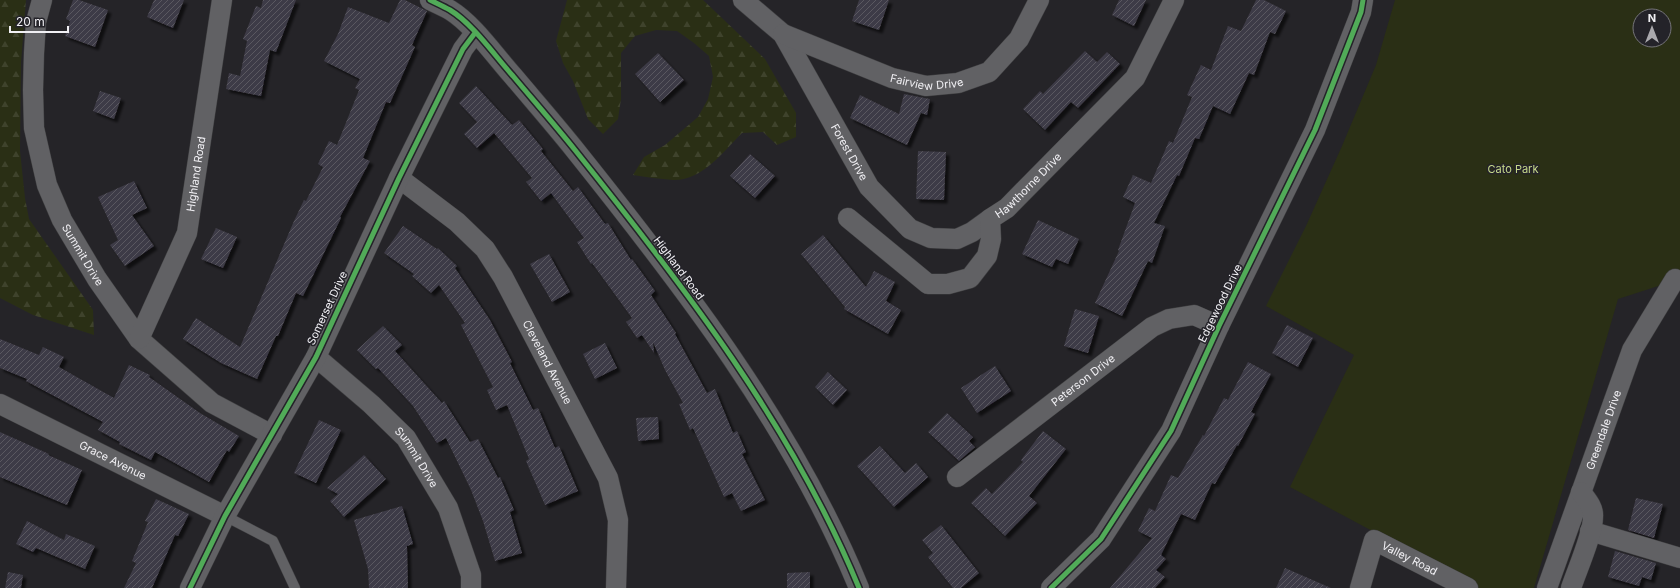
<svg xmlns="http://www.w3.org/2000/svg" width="1680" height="588" font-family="Inter,sans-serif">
	<defs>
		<pattern id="forest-firs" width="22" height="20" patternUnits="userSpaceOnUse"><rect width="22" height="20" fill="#2a2f15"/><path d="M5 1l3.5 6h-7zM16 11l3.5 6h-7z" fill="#3f432c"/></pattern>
		<pattern id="building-hatch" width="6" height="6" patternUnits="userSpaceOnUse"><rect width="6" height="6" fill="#3e3b46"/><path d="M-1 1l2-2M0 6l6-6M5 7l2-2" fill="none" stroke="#5a5861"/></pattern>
		<filter id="shadow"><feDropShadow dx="3.5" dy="3.5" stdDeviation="1" flood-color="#0009"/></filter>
	</defs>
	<rect width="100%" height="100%" fill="#252428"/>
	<g fill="url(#forest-firs)">
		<path d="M0,0h26l-5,62 -1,89 5,47 4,21 64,91 1,25 -61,-20 -33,-17z"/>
		<path d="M567,0h136l62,59 31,54v24l-19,8 -14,-13 -21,1c-19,19 -40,48 -69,47 -13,-1 -27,-3 -40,-5l11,-18 21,-12 33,-28 10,-18 5,-22 -4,-21 -15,-13 -17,-12 -21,-1 -21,6 -14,17v46l-3,20 -15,15 -15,-15 -15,-38 -10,-18 -7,-22z"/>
	</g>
	<path fill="#2a2f15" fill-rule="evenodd" d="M1395,0h285v279l-62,20 -84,289h-55l-189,-101 64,-132 -88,-49 40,-80 36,-80 34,-81zM1640,16h24v24h-24z"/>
	<g fill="url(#building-hatch)" filter="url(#shadow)">
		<path d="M73,0h6l29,10 -13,37 -30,-11 5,-15 -4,-2z"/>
		<path d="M154,0h30l-11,28 -26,-11z"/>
		<path d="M263,0h33l-20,52 -6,-2 -9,46 -35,-7 3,-16 11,3 7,-35 -4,-2 13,-33 5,2z"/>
		<path d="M400,0h5l22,11 -15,34 3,2 -25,56 -4,-1 -23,56 7,3 -30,56 1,1 -38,78 -7,-3 -18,43h-2l-19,43 -36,-16 -38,-24 13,-21 44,29 54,-126 10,-21 2,1 17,-34 -5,-3 11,-23 8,4 22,-55 -4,-2 5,-9 -36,-18 14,-27 10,-27 41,16z"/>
		<path d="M859,0h30l-10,30 -27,-9z"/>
		<path d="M1119,0h27l-12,26 -22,-11z"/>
		<path d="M1256,0h8l22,11 -11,23 -5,-2 -16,43 -5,-2 -19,41 -17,-8 -14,33 -4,-1 -16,38 -2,-1 -23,48 11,3 -13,37 -4,-2 -26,55 -27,-13 24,-52 -1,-1 17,-47 -12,-6 10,-22 18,8 18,-42 4,2 19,-46 -5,-2 14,-30 10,5 17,-44 13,5z"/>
		<path d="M1085,51l12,11 10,-10 13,12 -42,44 -7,-6 -26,28 -22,-21 17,-18 3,3z"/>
		<path d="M658,53l26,27 -24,22 -25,-28z"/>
		<path d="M476,86l36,39 7,-5 24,29 -2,2 32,40 5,-4 27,37 3,-1 23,37 1,-1 23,32 -4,4 25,38 -1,1 32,59 8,-4 18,44 4,-2 9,21 -4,2 23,46 -24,11 -9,-18 -8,4 -31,-69 -3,2 -11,-26 4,-1 -18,-33 -12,-28 1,11 -12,-18 -5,3 -11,-16 6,-4 -40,-55 -1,1 -14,-22 7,-4 -33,-45 -10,8 -15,-19 6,-4 -38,-45 -17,15 -13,-14 13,-12 -18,-19z"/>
		<path d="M100,91l21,7 -7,21 -21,-8z"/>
		<path d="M904,94l26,5 -3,16 -6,-2 -14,32 -57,-27 10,-23 39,19z"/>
		<path d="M918,151l28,1 -2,48 -28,-1z"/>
		<path d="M750,154l25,22 -20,22 -25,-22z"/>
		<path d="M134,181l13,27 -15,7 22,31 -29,20 -15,-21 8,-5 -20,-43z"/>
		<path d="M1038,220l41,19 -11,25 -12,-5 -4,8 -30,-13z"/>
		<path d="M403,226l34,23 1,-1 19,18 -2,2 35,52 22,42 -2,1 23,47 5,-2 17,40 4,-2 19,45 -33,14 -19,-44 3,-2 -22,-54 -11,5 -9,-20 6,-3 -32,-62 4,-2 -26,-38 -8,8 -19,-17 2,-2 -30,-21z"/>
		<path d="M216,228l21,9 -14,31 -22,-9z"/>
		<path d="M823,235l43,52 8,-16 21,11 -9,19 15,9 -13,24 -44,-25 1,-2 -44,-53z"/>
		<path d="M549,254l21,38 -18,10 -22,-38z"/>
		<path d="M1075,309l24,7 -11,37 -24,-7z"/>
		<path d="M1287,325l26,13 -15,29 -26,-14z"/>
		<path d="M383,326l19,19 -7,6 47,52 2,-2 26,41 8,-3 20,39 2,-1 14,33 -4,2 12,41 -27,8 -12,-40 -12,-31 -25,-52 -9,5 -24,-37 -35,-38 -2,1 -19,-19z"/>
		<path d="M0,339l39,16 4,-8 21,10 -5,10 55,31 15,-33 21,10 -1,2 51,36 39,23 -10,16 -2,-2 -18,32 -54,-30 -4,8 -32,-16 1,-2 -22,-12 5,-8 -77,-41 1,-2 -27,-11z"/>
		<path d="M605,343l12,25 -22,11 -12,-25z"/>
		<path d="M1248,362l23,12 -20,38 4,2 -17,32 -1,-1 -22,39 -3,-1 -17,37 -14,-6 -20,41 5,4 -10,11 9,7 -10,11h-45l42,-50 -14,-7 11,-23 6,3 16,-36 7,3 25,-43 1,1 20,-38 4,2z"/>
		<path d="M995,366l16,25 -34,22 -16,-25z"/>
		<path d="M828,372l19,18 -14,15 -18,-18z"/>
		<path d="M947,413l26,24 -4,4 6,6 -16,14 -31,-29z"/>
		<path d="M658,417l1,22 -21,2 -2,-23z"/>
		<path d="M319,420l22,10 -25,53 -22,-10z"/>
		<path d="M1043,431l23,18 -37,47 8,7 -32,33 -34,-33 15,-15 6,6 31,-32 -2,-2z"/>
		<path d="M0,432l49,22 -1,1 34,15 -15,35 -67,-28z"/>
		<path d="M880,446l25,27 11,-10 12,14 -34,30 -37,-41z"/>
		<path d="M364,455l22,24 -42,38 -14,-16 8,-7 -11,-6z"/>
		<path d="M1636,498l27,6 -9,34 -26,-8z"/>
		<path d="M156,499l33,15 -11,22 -3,-1 -23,53h-28l12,-25 -4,-2 16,-39 -3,-1z"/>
		<path d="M402,506l11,38 -6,2 1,42h-39l-1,-19 -14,-49z"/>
		<path d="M27,521l37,19 2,-6 29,12 -10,23 -49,-21 -3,4 -17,-8z"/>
		<path d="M941,525l38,48 -18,15h-8l-25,-31 5,-4 -11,-13z"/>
		<path d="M1615,551l41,12 -5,17 -9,-3 -3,9 -31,-9z"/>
		<path d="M1285,568l46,20h-55z"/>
		<path d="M8,572l15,3 -2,13h-16z"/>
		<path d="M810,572v16h-23v-15z"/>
	</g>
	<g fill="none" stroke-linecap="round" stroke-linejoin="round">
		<g stroke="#3f3f41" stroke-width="11">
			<path id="service" d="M225,516l48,25 22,47"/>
		</g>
		<g stroke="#3f3f41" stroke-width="21">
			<g id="minor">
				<path id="s1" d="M42,0l-6,22 -2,31 -1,37 1,38 13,57 15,35 35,59 42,60 73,64 60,32"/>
				<path d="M430,0c6,3 13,6 20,10 23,14 45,46 63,66 21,25 42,49 62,74 108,135 218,277 284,438"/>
				<path id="s2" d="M743,0l40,34 86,153 41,42 21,9 26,1 15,-7 18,-13"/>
				<path id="s3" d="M783,34l109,44 34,8 32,-3 31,-11 30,-33 20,-39"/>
				<path id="s4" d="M399,178l58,44 28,27 18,28 105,201 10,42 -2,68"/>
				<path id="s5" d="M848,218l80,66h20l22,-6 17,-22 4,-17 -1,-20 17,-11 128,-130 39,-78"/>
				<path id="s6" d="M139,339l48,-106 35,-233"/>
				<path id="s7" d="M316,357l55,47 35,34 42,70 23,67v13"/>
				<path id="s8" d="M0,404l225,112"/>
				<path id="s9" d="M957,477l195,-150 17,-8 25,-4 25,11"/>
				<path d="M1590,531l90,27"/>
				<path d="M190,588l35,-72 91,-159 83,-179 64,-129 12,-16"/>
				<path d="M1051,588l50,-49 70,-108 48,-105 96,-196 46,-118 2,-12"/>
				<path id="s10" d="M1360,588l14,-48 94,48"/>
				<path id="s11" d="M1547,588l85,-238 43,-71"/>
				<path d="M1571,588c6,-18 22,-54 22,-71 1,-10 -7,-18 -12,-25"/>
			</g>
		</g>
		<use href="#service" stroke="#616164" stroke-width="10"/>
		<use href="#minor" stroke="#616164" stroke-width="20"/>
		<g stroke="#242329" stroke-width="8">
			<g id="cycleway">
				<path d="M430,0c6,3 13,6 20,10 23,14 45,46 63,66 21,25 42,49 62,74 108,135 218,277 284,438"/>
				<path d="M190,588l35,-72 91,-159 83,-179 64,-129 12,-16"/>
				<path d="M1051,588l50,-49 70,-108 48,-105 96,-196 46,-118 2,-12"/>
			</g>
		</g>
		<use href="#cycleway" stroke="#51ab58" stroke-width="5"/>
	</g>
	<g text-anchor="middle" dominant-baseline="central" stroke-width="3" stroke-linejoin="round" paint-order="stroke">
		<g font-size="11" fill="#f1f0f4" stroke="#242329">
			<text stroke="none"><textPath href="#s3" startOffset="153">Fairview Drive</textPath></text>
			<text stroke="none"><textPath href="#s2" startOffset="188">Forest Drive</textPath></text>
			<text stroke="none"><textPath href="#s6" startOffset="176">Highland Road</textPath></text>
			<text stroke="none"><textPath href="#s5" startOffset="263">Hawthorne Drive</textPath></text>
			<text stroke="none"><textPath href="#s1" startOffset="266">Summit Drive</textPath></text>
			<text transform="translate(679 268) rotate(53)">Highland Road</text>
			<text transform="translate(1220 303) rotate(-64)">Edgewood Drive</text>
			<text transform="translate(327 308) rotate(-65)">Somerset Drive</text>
			<text stroke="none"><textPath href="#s4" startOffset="241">Cleveland Avenue</textPath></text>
			<text stroke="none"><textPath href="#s9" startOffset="159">Peterson Drive</textPath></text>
			<text stroke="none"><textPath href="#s11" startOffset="168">Greendale Drive</textPath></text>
			<text stroke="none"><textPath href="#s7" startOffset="143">Summit Drive</textPath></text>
			<text stroke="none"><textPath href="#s8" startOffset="126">Grace Avenue</textPath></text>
			<text stroke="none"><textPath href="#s10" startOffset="90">Valley Road</textPath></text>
		</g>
		<g font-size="11" fill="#c6d98a" stroke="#242329">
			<text x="1513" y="169">Cato Park</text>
		</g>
	</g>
	<g transform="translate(1652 28)"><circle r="19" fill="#242329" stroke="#76757a"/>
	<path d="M0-3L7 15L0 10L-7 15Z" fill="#aaa9ad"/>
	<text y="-6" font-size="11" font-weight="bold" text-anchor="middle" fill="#f1f0f4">N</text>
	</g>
	<path d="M10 26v6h58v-6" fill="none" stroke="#f1f0f4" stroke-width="2"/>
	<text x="16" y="26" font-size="12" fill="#f1f0f4" stroke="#242329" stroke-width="3" paint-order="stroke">20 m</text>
</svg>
